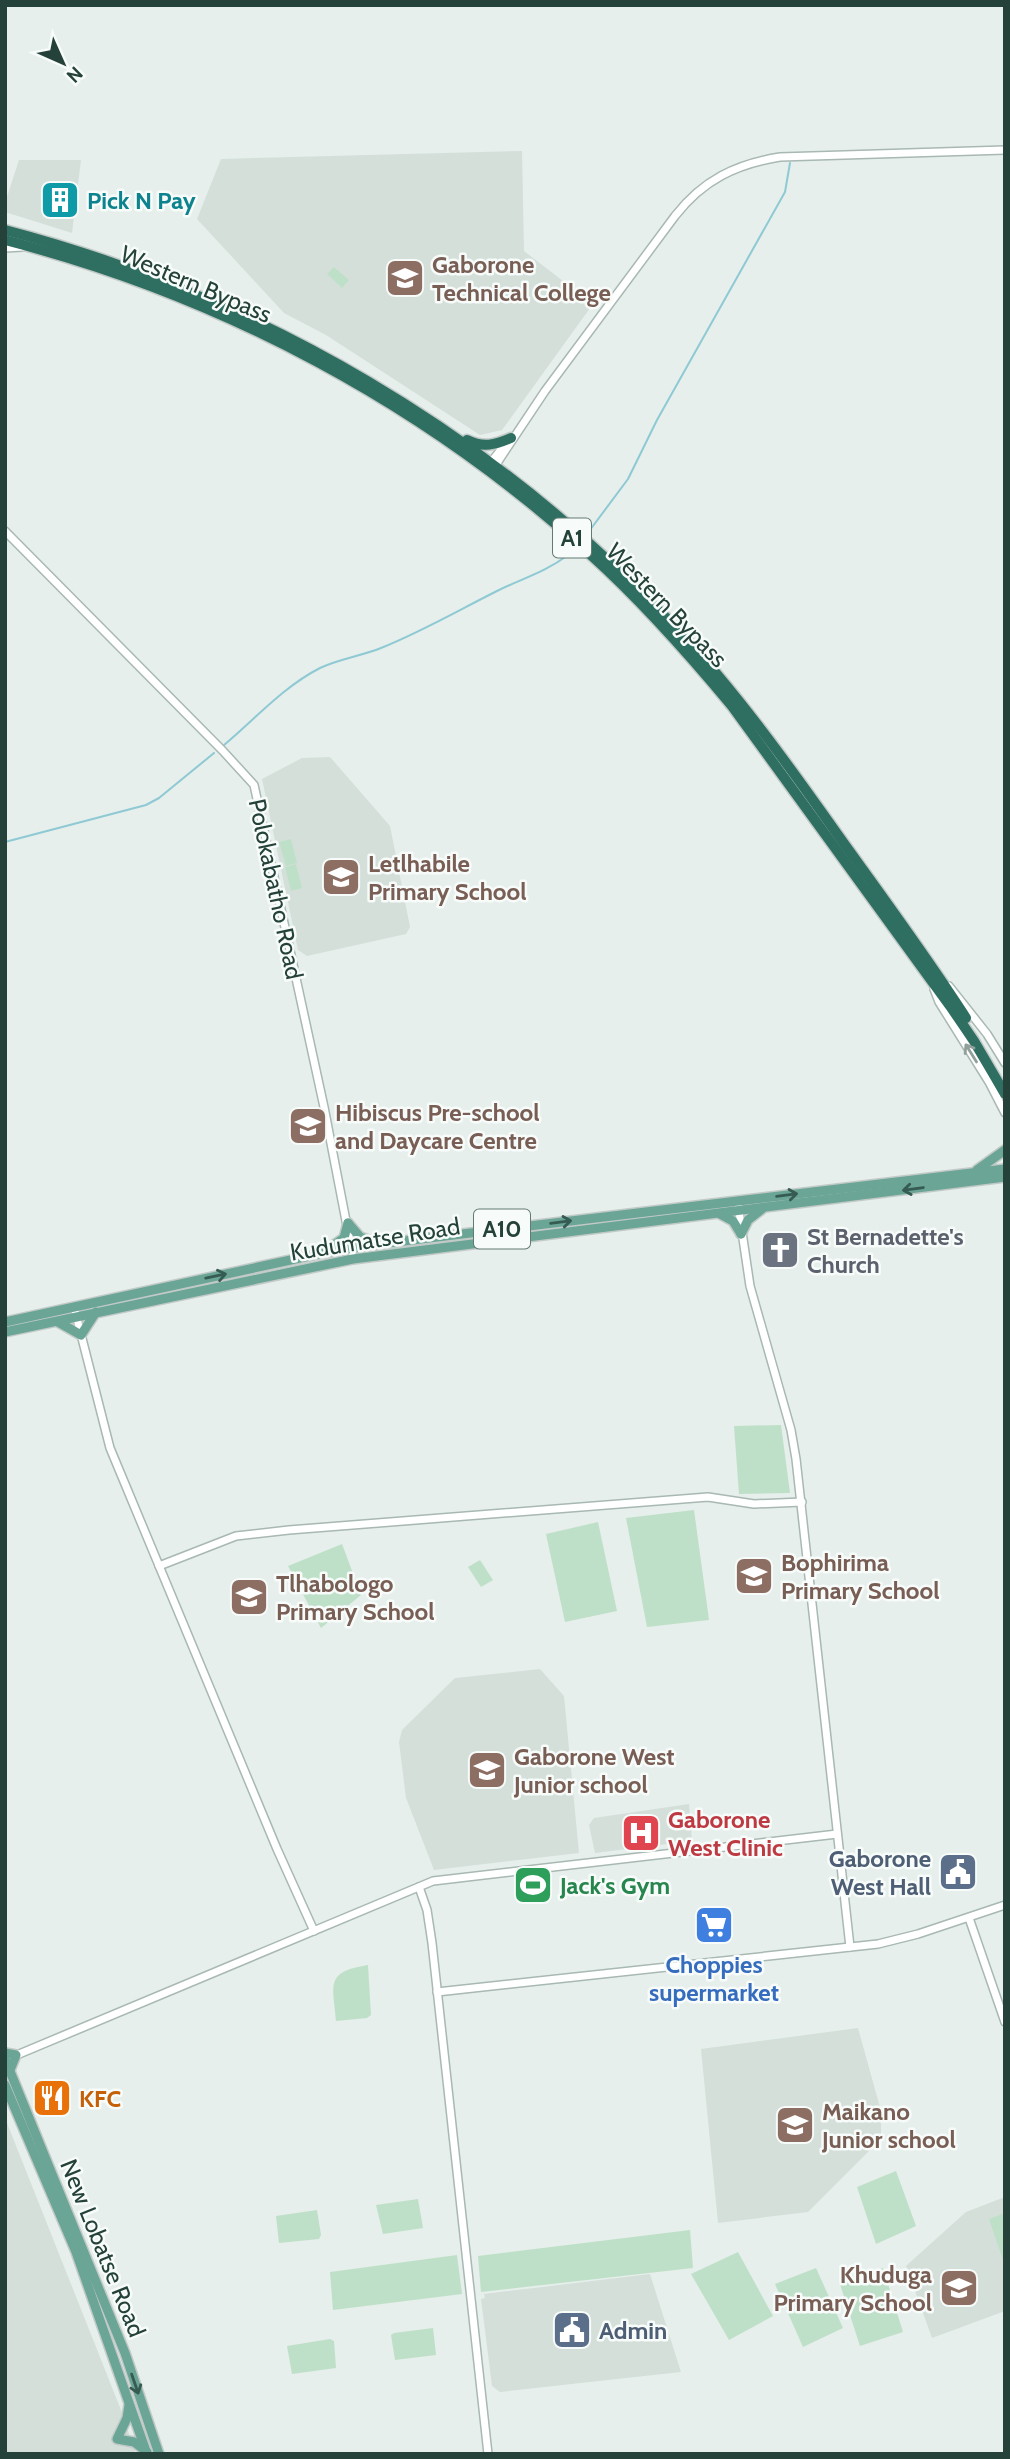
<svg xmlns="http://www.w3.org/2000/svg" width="1010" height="2459" font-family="Cabin,sans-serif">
	<rect width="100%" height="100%" fill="#e6efeb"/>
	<g fill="#d4dfda">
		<path d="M522,151l2,100 69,53 -91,126 -22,5 -154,-100 -42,-22 -87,-94 24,-60z"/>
		<path d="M19,160h62l-9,73 -67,-21v-9z"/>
		<path d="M330,757l60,69 20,101 -4,7 -99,22 -9,-6 -36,-171 40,-21z"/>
		<path d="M315,1108l6,29 -21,4 -6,-29z"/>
		<path d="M540,1669l24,27 15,157 -145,17 -28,-72 -7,-56 3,-12 53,-52z"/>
		<path d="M689,1804l3,37 -97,12 -6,-28 5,-7z"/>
		<path d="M858,2028l23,83v28l-73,73 -90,11 -17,-174z"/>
		<path d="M5,2118l116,292 15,44h-131z"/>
		<path d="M1005,2197v114l-73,27 -26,-72 60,-54z"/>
		<path d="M650,2274l31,98 -181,20 -8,-6 -11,-87 4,-1 -1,-4z"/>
	</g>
	<g fill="#bfe0c8">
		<path d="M334,267l15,13 -7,8 -15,-14z"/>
		<path d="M291,839l6,24 -11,3 -7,-24z"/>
		<path d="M296,864l6,24 -11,3 -6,-24z"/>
		<path d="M781,1425l9,68 -51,1 -5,-68z"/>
		<path d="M694,1510l15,110 -62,7 -21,-109z"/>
		<path d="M598,1522l19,89 -52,11 -19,-88z"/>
		<path d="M342,1544l19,51 -40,33 -33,-62z"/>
		<path d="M480,1560l13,20 -12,7 -13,-20z"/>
		<path d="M368,1965l3,50 -4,3 -31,3c-2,-35 -13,-49 32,-56z"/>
		<path d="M896,2171l20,55 -40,18 -19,-57z"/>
		<path d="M418,2199l5,29 -40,6 -7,-29z"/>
		<path d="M317,2210l4,25 -2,4 -40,4 -3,-27z"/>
		<path d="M1005,2213v53l-16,-47z"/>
		<path d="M690,2230l3,38 -212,24 -3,-36z"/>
		<path d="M738,2252l35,64 -44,24 -38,-66z"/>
		<path d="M457,2255l5,39 -129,16 -3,-38z"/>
		<path d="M816,2268l27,60 -40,19 -28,-63z"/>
		<path d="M883,2268l20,64 -43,14 -21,-65z"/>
		<path d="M433,2328l3,27 -41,5 -4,-25 3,-2z"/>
		<path d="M330,2339l4,2 2,27 -44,6 -5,-28z"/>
	</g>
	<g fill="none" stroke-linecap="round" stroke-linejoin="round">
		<g stroke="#8ec9d4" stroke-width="2">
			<path d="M587,534l41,-55 29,-59 128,-228 5,-29"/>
			<path d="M224,745c31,-26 59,-58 96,-77 19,-9 41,-12 61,-20 40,-16 78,-38 116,-57 26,-13 47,-18 71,-36"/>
			<path d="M5,842l141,-37 13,-7 55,-45"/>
		</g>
		<g stroke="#a8b8b2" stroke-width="10">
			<g id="minor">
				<path d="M5,248l17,-1"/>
				<path d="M488,466l19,-24"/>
				<path d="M493,469l52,-78 130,-175c28,-36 61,-52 105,-59l225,-7"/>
				<path d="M5,531l218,220 31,34 70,322 28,145"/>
				<path d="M949,986l38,48 18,29"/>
				<path d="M934,989l5,13 50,80 16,31"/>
				<path d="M738,1205l12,81 41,144 5,29 54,488"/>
				<path d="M74,1307l36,141 167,401 37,82"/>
				<path d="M159,1566l77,-30 53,-6 419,-33 46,7 48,-2"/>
				<path d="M419,1887l8,23 5,33 56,511"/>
				<path d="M969,1918l36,104"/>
				<path d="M437,1992l441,-48 40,-10 87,-29"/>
				<path d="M12,2057l421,-176 404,-47"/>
			</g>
		</g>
		<g stroke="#c2cac8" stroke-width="12">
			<g id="major">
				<path d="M977,1170l28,-20"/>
				<path d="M720,1214l13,7 8,13"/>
				<path d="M348,1223l12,14 17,6"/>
				<path d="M741,1234l7,-14 14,-11"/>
				<path d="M327,1250l17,-12 4,-15"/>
				<path d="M5,1322l318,-69 56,-9 626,-75"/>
				<path d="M58,1322l23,13 15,-23"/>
				<path d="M5,1332l348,-73 652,-82"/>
				<path d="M5,2053l11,2 -6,15"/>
				<path d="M5,2059l120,294 34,101"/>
				<path d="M5,2085l71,167 71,202"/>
				<path d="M129,2405l-2,13 -10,21 17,3 13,10"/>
			</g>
		</g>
		<g stroke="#c2cac8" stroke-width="13">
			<g id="highway">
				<path d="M5,230c255,67 490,205 670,397 63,67 117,143 170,218 41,57 83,114 121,173"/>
				<path d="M5,240c218,56 420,164 586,315 51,46 97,98 141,151l218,300 24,35 31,53"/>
				<path d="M467,440c16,8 28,5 44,-2"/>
			</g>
		</g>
		<use href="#minor" stroke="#fff" stroke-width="7"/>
		<use href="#major" stroke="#6aa596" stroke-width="9"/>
		<use href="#highway" stroke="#2f6f62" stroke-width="10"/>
	</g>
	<defs><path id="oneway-shaft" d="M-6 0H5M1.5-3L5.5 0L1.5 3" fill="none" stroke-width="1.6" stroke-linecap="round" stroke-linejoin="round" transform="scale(1.75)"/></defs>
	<use stroke="#92a09c" href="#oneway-shaft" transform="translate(971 1053) rotate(-122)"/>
	<g stroke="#365b51">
		<use href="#oneway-shaft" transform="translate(913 1189) rotate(172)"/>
		<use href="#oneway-shaft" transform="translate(787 1195) rotate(-7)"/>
		<use href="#oneway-shaft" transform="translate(561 1222) rotate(-7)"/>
		<use href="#oneway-shaft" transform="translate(216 1276) rotate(-12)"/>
		<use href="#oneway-shaft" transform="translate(135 2384) rotate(71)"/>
	</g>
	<defs>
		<g id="building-square" transform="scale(2.0125)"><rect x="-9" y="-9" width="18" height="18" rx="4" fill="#0f9aa8" stroke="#f7fbf9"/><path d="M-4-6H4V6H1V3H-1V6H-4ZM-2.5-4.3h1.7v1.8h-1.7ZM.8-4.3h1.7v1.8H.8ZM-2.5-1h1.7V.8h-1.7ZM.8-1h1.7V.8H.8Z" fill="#fff"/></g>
		<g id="university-square" transform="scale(2.0125)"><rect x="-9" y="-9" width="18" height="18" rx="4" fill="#8d6e63" stroke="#f7fbf9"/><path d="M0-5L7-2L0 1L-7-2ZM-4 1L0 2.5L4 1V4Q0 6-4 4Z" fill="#fff"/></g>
		<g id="school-square" transform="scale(2.0125)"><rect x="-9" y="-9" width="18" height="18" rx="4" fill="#8d6e63" stroke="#f7fbf9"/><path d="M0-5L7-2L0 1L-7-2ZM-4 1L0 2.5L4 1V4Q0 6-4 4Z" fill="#fff"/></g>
		<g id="church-square" transform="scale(2.0125)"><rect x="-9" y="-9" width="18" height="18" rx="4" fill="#6b7280" stroke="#f7fbf9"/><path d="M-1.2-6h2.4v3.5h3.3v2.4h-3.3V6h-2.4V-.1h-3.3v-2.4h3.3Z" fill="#fff"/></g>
		<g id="hospital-square" transform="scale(2.0125)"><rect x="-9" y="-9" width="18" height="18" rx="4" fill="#e0444e" stroke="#f7fbf9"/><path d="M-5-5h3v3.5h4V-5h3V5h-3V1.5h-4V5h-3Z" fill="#fff"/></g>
		<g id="civic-square" transform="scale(2.0125)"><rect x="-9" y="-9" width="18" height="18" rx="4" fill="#5c6f8a" stroke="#f7fbf9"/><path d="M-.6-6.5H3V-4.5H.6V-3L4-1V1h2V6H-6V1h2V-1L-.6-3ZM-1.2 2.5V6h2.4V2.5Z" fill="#fff"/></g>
		<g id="stadium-square" transform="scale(2.0125)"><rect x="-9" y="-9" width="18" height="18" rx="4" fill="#2e9e5b" stroke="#f7fbf9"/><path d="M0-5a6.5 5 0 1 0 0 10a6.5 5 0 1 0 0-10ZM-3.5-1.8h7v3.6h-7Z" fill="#fff"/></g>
		<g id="supermarket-square" transform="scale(2.0125)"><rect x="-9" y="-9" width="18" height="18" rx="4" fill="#3f7fe0" stroke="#f7fbf9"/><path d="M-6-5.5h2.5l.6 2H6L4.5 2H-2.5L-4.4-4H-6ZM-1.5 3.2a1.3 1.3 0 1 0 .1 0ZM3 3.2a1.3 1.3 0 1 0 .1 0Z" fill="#fff"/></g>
		<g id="restaurant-square" transform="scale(2.0125)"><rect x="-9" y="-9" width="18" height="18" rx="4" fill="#e8710a" stroke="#f7fbf9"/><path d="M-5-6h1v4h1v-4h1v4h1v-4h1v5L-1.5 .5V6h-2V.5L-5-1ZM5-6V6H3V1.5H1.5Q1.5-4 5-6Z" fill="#fff"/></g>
	</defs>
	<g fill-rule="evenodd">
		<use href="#building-square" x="60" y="200"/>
		<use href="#university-square" x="405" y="278"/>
		<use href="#school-square" x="341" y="877"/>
		<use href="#school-square" x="308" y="1126"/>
		<use href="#church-square" x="780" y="1250"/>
		<use href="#school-square" x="754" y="1576"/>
		<use href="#school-square" x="249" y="1597"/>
		<use href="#school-square" x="487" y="1770"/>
		<use href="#hospital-square" x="641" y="1833"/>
		<use href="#civic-square" x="958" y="1872"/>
		<use href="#stadium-square" x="533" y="1885"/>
		<use href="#supermarket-square" x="714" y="1925"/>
		<use href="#restaurant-square" x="52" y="2098"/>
		<use href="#school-square" x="795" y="2125"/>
		<use href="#school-square" x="959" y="2288"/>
		<use href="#civic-square" x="572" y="2330"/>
	</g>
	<g text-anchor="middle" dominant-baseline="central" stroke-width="5" stroke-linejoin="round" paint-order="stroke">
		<g fill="#f7fbf9" stroke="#637a73" stroke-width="2">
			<rect x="553" y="518.5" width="38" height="39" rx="5"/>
			<rect x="474" y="1209.5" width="56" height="39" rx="5"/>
		</g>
		<g font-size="23" font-weight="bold" fill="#24423a">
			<text x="572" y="538">A1</text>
			<text x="502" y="1229">A10</text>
		</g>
		<g font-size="24" font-weight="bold" fill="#0d838f" stroke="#f7fbf9" text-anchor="start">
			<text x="87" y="200">Pick N Pay</text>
		</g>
		<g font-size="24" font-weight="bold" fill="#785e54" stroke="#f7fbf9" text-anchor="start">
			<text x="432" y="264">Gaborone<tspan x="432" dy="28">Technical College</tspan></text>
			<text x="368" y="863">Letlhabile<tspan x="368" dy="28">Primary School</tspan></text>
			<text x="335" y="1112">Hibiscus Pre-school<tspan x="335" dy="28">and Daycare Centre</tspan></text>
			<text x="781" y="1562">Bophirima<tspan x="781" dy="28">Primary School</tspan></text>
			<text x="276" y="1583">Tlhabologo<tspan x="276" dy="28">Primary School</tspan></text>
			<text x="514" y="1756">Gaborone West<tspan x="514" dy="28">Junior school</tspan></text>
			<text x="822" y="2111">Maikano<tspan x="822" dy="28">Junior school</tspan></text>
			<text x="932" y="2274" text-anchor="end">Khuduga<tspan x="932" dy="28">Primary School</tspan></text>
		</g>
		<g font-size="24" fill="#24423a" stroke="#f7fbf9">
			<text transform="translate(196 284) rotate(23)">Western Bypass</text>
			<text transform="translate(667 605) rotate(46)">Western Bypass</text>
			<text transform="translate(276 889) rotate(78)">Polokabatho Road</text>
			<text transform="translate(375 1239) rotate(-9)">Kudumatse Road</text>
			<text transform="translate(103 2248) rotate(68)">New Lobatse Road</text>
		</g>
		<g font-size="24" font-weight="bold" fill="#5b616d" stroke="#f7fbf9" text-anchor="start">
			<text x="807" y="1236">St Bernadette's<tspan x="807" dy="28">Church</tspan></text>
		</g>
		<g font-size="24" font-weight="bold" fill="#be3a42" stroke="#f7fbf9" text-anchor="start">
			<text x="668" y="1819">Gaborone<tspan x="668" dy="28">West Clinic</tspan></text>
		</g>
		<g font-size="24" font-weight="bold" fill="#4e5e75" stroke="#f7fbf9" text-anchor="end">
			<text x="931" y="1858">Gaborone<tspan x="931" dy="28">West Hall</tspan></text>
			<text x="599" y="2330" text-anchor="start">Admin</text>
		</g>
		<g font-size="24" font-weight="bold" fill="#27864d" stroke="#f7fbf9" text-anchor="start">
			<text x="560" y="1885">Jack's Gym</text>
		</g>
		<g font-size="24" font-weight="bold" fill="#366cbe" stroke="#f7fbf9">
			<text x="714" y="1964">Choppies<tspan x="714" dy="28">supermarket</tspan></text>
		</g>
		<g font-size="24" font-weight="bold" fill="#c56008" stroke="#f7fbf9" text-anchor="start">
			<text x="79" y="2098">KFC</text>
		</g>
	</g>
	<rect width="1010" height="2459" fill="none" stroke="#24423a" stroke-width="14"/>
	<g transform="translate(63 63) rotate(135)" stroke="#f7fbf9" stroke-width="5" paint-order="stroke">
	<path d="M0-5L12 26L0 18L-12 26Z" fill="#24423a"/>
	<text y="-10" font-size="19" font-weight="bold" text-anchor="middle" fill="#24423a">N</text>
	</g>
</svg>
